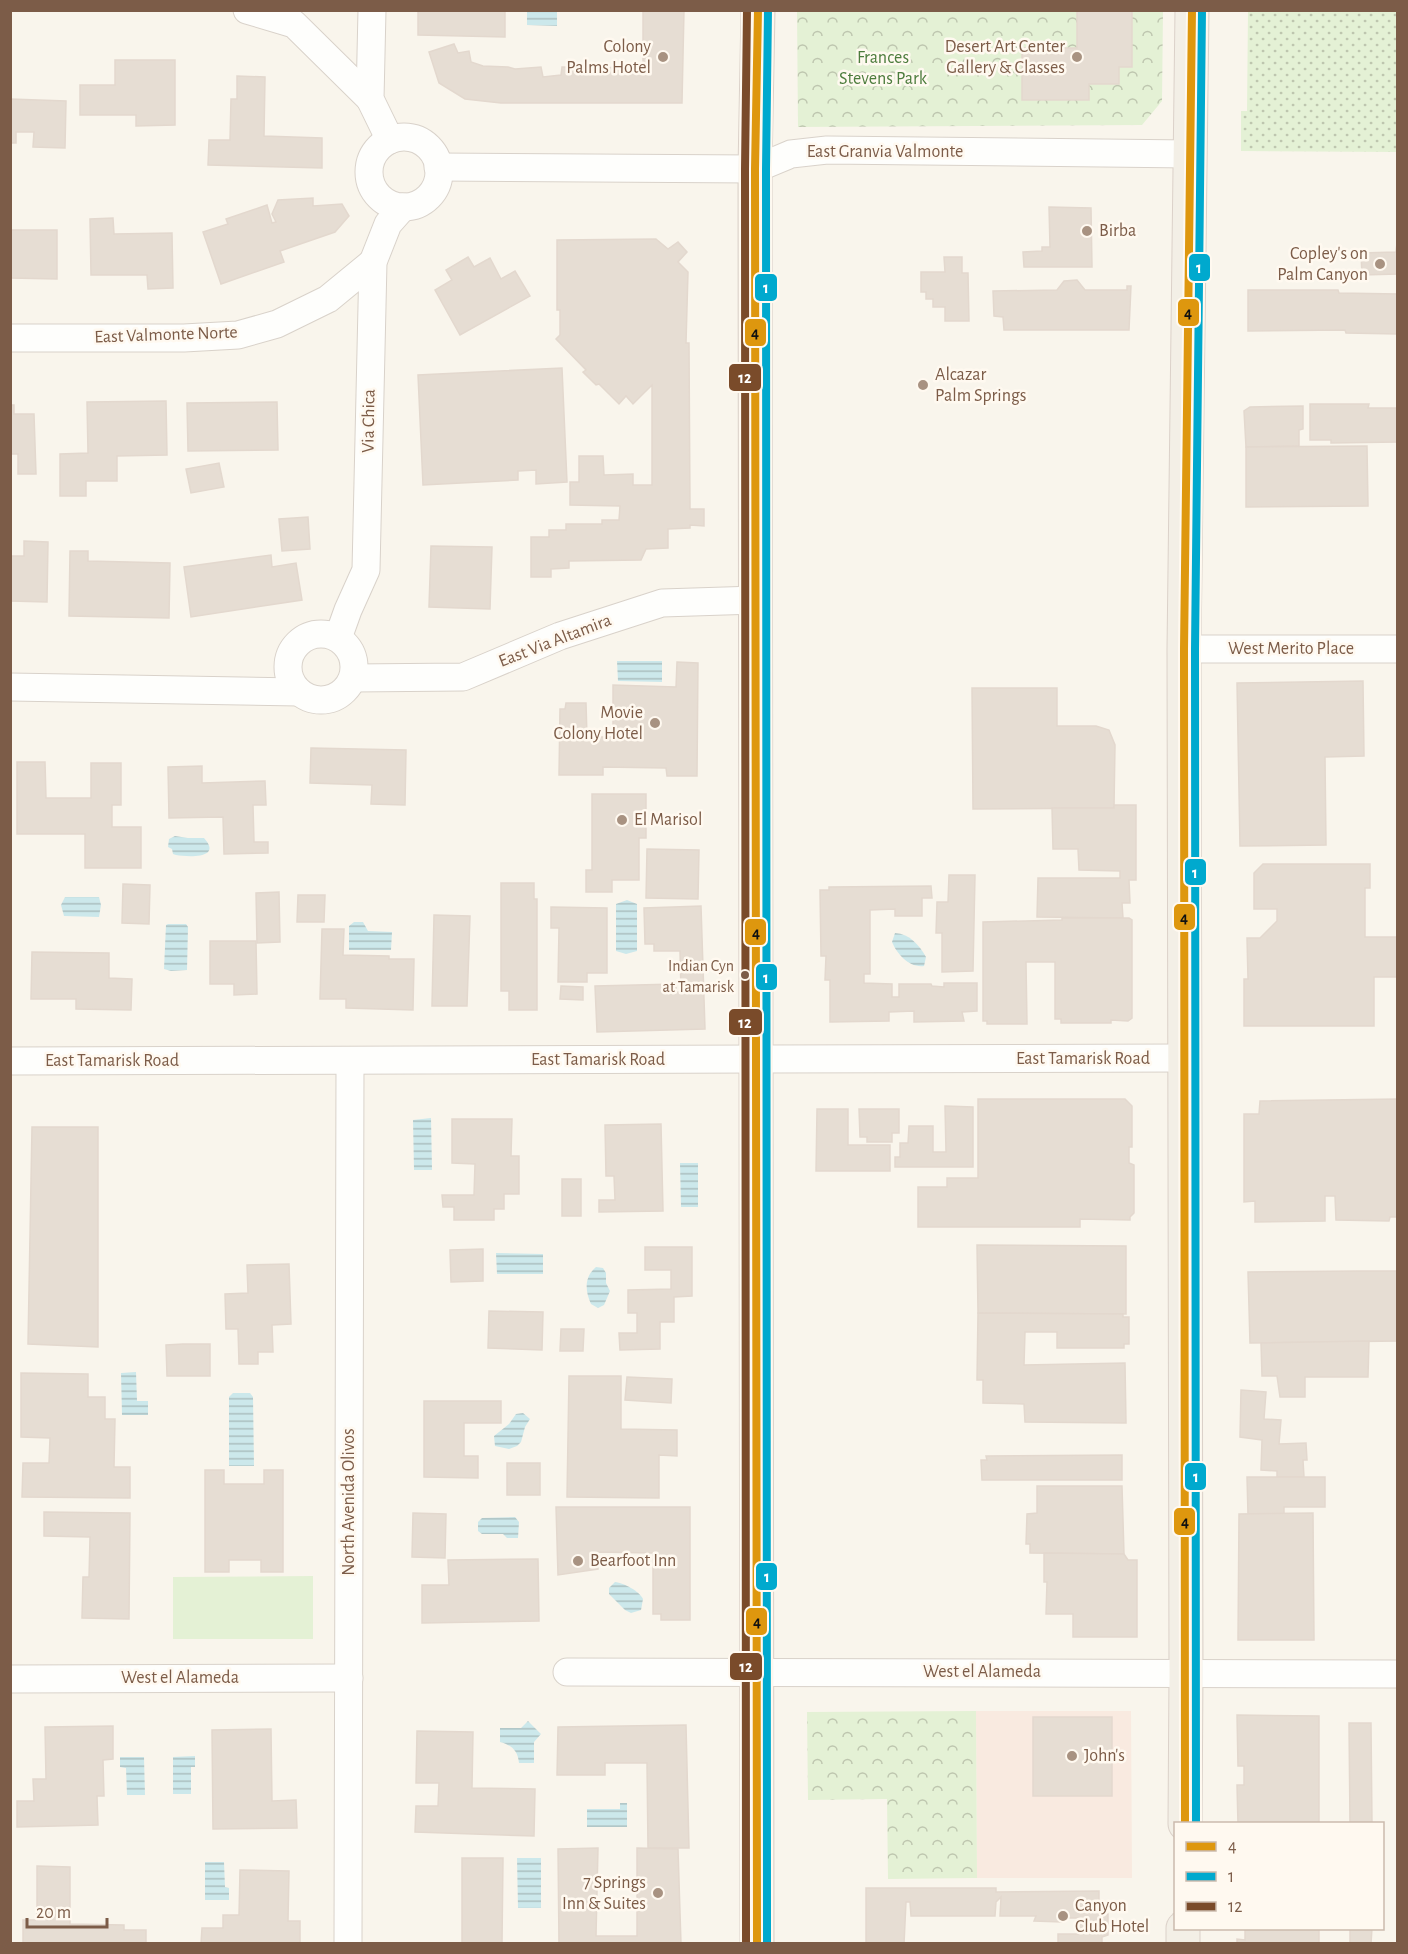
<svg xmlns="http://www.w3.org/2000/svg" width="1408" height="1954" font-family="'Alegreya Sans',sans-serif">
	<defs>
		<pattern id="grass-dots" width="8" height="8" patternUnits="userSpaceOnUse" patternTransform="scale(1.5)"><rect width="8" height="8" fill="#e4f1d5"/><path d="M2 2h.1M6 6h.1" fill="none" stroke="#bec6af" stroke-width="1.8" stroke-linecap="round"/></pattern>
		<pattern id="park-crowns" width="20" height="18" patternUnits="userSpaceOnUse" patternTransform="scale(1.5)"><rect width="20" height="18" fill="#e4f1d5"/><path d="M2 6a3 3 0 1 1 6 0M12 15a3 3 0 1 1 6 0" fill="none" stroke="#bec6af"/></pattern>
		<pattern id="water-rules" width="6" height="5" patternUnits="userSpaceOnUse" patternTransform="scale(1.5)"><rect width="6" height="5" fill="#cce8eb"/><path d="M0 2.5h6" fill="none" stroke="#abbfc0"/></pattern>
	</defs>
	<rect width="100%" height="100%" fill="#f9f5ec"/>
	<path fill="#f9eae0" d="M976,1711h155l1,167h-155z"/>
	<path fill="url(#grass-dots)" d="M1248,11h149v141l-156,-1v-40h6z"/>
	<g fill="url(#park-crowns)">
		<path d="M797,11h366l-1,90 -20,24 -344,2z"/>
		<path d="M976,1711l1,167 -89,1 -1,-80 -79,1 -1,-88z"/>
	</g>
	<path fill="#e4f1d5" d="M313,1576v63h-140v-62z"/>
	<g fill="url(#water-rules)">
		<path d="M527,11h30v15l-30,-1z"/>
		<path d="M617,661h45v21l-44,-1z"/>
		<path d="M175,836l13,2h16c19,21 -16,19 -28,17l-3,-1 -1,-5 -4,-2 1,-8z"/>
		<path d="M65,897h34l2,8 -2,12 -35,-1 -3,-11z"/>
		<path d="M627,900l10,4v47l-11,3 -10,-3v-47z"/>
		<path d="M354,922h9l5,9 24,1 -1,18h-42v-24z"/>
		<path d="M168,924h18l2,3 -1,43 -16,1 -7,-2 2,-44z"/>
		<path d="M895,933c15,1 24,12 31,24l-2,9c-15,2 -27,-12 -32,-24z"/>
		<path d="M431,1118l1,52h-18l-1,-50z"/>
		<path d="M680,1163h18v44h-17z"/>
		<path d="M496,1253l47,1v20h-46z"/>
		<path d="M596,1267l7,1 3,5v10l4,8 -6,14 -6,3 -7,-4c-6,-13 -7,-27 5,-37z"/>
		<path d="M136,1372l1,29h11v14h-26l-1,-42z"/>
		<path d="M233,1393h17l3,4 1,69h-25v-69z"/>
		<path d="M523,1413l7,6 -5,8 -4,15 -4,4 -8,3 -14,-3 -1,-10 15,-12 7,-10z"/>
		<path d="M515,1517l4,5 -1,16h-11l-4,-4h-21l-4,-3v-9l4,-4z"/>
		<path d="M615,1582c9,1 24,9 28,17l-2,11 -10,3 -6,-3 -16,-16v-6z"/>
		<path d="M528,1721l13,13 -7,8v21h-15c-1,-13 -8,-18 -19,-21v-14h21z"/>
		<path d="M195,1756v11h-4v27h-18v-37z"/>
		<path d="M120,1757h24l1,38h-18l-1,-27 -6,-1z"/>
		<path d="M620,1803h7v24h-40v-18h33z"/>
		<path d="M517,1858h24v50h-23z"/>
		<path d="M205,1862h19l1,25 4,1v12h-24z"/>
	</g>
	<g fill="#e6ddd3" stroke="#e3d8ce" stroke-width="1.5">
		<path d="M418,10h87v27l-87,-2z"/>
		<path d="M643,10h41l-2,93h-181l-36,-4 -26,-16 -10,-31 25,-8 4,9 11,-2 2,11 12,4 25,1 7,2 26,-2 2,10 18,-2 1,-8 81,1z"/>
		<path d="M1077,10h55v57h-13v17h-30v16h-67v-52h55z"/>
		<path d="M115,60h60v65l-39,1v-11h-56v-30h35z"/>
		<path d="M237,76l28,1 -1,59 58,2v30l-114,-3 1,-25h21l1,-41h6z"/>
		<path d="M10,99l56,2 -1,47 -32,-1 1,-15h-18v11h-6z"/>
		<path d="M313,198v8l29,-2 7,12 -14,16 -55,19 4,11 -63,22 -18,-52 25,-8 -2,-5 41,-14 5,18 4,-1 -4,-8 6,-14z"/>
		<path d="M1049,207l42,1 1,59h-68l-1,-15 19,-1v-4h8z"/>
		<path d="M113,218l1,16 58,-1 1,55 -25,1 -1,-14h-56l-1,-56z"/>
		<path d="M10,230h47v49l-47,-1z"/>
		<path d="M1398,234v40l-36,1 -1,-22 35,-1z"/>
		<path d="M656,239l12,10 10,-7 9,10 -9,10 10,10 -2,71h3l1,166h14v17l-14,-1v3l-22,1v19l-22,1 -5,11 -72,1v7l-18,1v8h-20v-40h18v-7h17v-6h36v-4h17l1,-14 -50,-1v-23h9v-26h24l1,19 29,-1v11h19v-100l-19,19 -7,-8 -7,8 -20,-20 -3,1 -13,-13 3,-2 -30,-31 4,-4v-25h-3v-70z"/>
		<path d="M468,257l6,10 16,-9 11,21 14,-8 15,25 -70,39 -25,-45 17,-10 -6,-10z"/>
		<path d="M944,257h18v16h6l1,48h-24v-14h-12v-8h-7v-7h-5v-20h24z"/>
		<path d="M1077,280l8,10h42v-4h4l-2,44h-125l-1,-13 -9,-1 -1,-25 64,-1 7,-9z"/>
		<path d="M1248,290h90l1,3 59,1v40l-52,-1 -1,-3 -97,1z"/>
		<path d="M562,368l5,114 -31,2v-14l-18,1v9l-95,5 -5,-110z"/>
		<path d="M166,401l1,54 -50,1v25h-31v15h-26v-42l28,-1 -1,-51z"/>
		<path d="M277,402l1,48 -90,1 -1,-48z"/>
		<path d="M1310,404h59l-1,4h30v34l-67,1v-3h-21z"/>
		<path d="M10,405h4v9h20l2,60h-18v-20h-8z"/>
		<path d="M1303,406v23l-4,1v16l-53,1 -2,-36 6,-4z"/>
		<path d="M1367,446l1,60 -122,1v-60z"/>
		<path d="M219,463l5,24 -33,6 -5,-24z"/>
		<path d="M308,517l2,32 -28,2 -3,-32z"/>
		<path d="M24,541l24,1 -1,60 -37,-1v-45h14z"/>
		<path d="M431,546l61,1 -2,62 -61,-2z"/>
		<path d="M70,551h18v10l82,2 -1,55 -100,-2z"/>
		<path d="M271,555l1,12 24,-4 6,37 -111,17 -7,-50z"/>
		<path d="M677,662l21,1 -1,113h-30l-1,-8 -63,-1v8h-44l1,-66h5l1,-6h20l1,34h26v-52l63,2z"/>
		<path d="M1363,681l1,75 -39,1 1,88 -86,1 -3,-163z"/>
		<path d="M972,688h85v38h39l13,4 6,15 -1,63 -141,1z"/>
		<path d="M311,748l95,2 -1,55 -34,-1 1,-19 -62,-2z"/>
		<path d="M17,762h28l1,36h45v-35h30v42h-9v22h29v41h-56v-34h-68z"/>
		<path d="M202,766v17l63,-2 1,24h-13l1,37h14v11l-44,1 -1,-37 -54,1 -1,-51z"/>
		<path d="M592,794h54v44h-7v42h-27v12h-26v-22h6z"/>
		<path d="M1114,805h22v75h-7l1,23h-8l1,15 -86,-1 1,-39h82v-7l-41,-1 -1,-21h-25l-1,-41h62z"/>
		<path d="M647,849l52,1 -1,49 -52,-1z"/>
		<path d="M1263,864h107v24h-5v49h33v40h-24v49h-130v-47h4l-1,-41h13l17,-17v-12h-23v-36z"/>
		<path d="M949,875h26l-2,96 -31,1v-39h-6l1,-31h11z"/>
		<path d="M501,883h33v16h3v111h-28v-19h-8z"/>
		<path d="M123,884l27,1 -1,39 -27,-1z"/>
		<path d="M931,886l1,12h-10v18h-27v-7l-25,1v64h-6v9l28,1v13h7v-13h32l1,2 12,1v-4h33v28l-15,1 2,9 -50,1v-11l-25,1v9l-59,1v-42h-5l1,-24h-5l-1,-66h9v-3z"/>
		<path d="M279,892l1,50 -23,1 -1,-50z"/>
		<path d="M298,895h27l-1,27h-27z"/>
		<path d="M701,906l4,123 -108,3 -2,-46 81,-2v8h5l-1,-41h-26v-7h-9l-1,-36z"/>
		<path d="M551,907l56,1v65h-20v9h-29l1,-54h-8z"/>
		<path d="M434,915l36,1 -3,90h-35z"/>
		<path d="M1062,918h67l3,2v98l-4,3 -17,-1v3h-50v-4h-6v-57h-29l1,62h-40v-3h-4v-99l79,-2z"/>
		<path d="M322,929h22l-1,26 46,1v3h25l-1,51 -67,-2v-9h-26z"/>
		<path d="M210,941h46l1,53 -23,1v-11h-24z"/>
		<path d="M32,952l77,1v25l23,1 -1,31 -55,-1v-10h-45z"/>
		<path d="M561,986l22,1v13l-23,-1z"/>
		<path d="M978,1099h147l7,7v41h-3v16l5,2v48l-4,4v3l-50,-1v8h-162v-40h29v-9h31z"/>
		<path d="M1398,1099v118h-8l-1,4 -53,-1 -1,-24h-10v25l-70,1v-21l-11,1v-88h15l1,-13z"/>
		<path d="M945,1106l28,1v60h-78v-10h5v-14h8l1,-17h24v26h13z"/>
		<path d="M817,1109h31v36h42v26h-74z"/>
		<path d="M859,1109h40v24h-7v9h-25v-5h-7z"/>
		<path d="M452,1119h60l-1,37h8v38h-15v15h-10v11h-40v-13h-11l-1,-12h32l1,-31 -23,-1z"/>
		<path d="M661,1124l2,87 -64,1v-12h16l-1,-24h-8l-1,-51z"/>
		<path d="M32,1127h66v220l-70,-3z"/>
		<rect x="562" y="1179" width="19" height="37"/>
		<path d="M977,1245l149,1v68l-148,-1z"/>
		<path d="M645,1247h47v49l-18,1v25h-14v27l-40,1 -1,-17h18v-20h-9v-23l43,-1v-19h-26z"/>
		<path d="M483,1249v32l-32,1 -1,-32z"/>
		<path d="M289,1264l2,60 -19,1 1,27h-15v12h-19l-1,-35h-12l-1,-35 23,-1 -1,-28z"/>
		<path d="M1360,1271h38v70l-148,2 -2,-71z"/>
		<path d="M489,1311l54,1 -1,38 -54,-2z"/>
		<path d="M978,1313l145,1v3h6v27h-5v4h-67v-16h-32l-1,33 101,-2 1,60 -101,-1 -1,-18 -41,-1v-23h-6z"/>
		<path d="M561,1329h23l-1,22h-23z"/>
		<path d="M1369,1341l-1,36h-63v20h-25l-3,-21h-15l-1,-33z"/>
		<path d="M183,1344h27v32h-43l-1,-31z"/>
		<path d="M21,1373l67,1v23h17v22h10l-1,48h16v31l-108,-1 1,-34h26l1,-25 -29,-1z"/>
		<path d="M569,1376h52v53l56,1v26l-18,-1v43l-92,-1z"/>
		<path d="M627,1377l45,2 -1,24 -46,-3z"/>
		<path d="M1241,1390l25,2 -2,27 17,1 -2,24 27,-1 1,17h-4l1,17h-27v-6l-16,-1 1,-30 -22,-3z"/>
		<path d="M424,1401h77v22h-37v33h14v22l-54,-1z"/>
		<path d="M1122,1455v25h-140l-1,-20h6l-1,-4z"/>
		<rect x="507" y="1463" width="33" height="32"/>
		<path d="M205,1470h19v14h40v-14h19v102h-22v-12h-32v12h-24z"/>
		<path d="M1247,1477h78v30h-41v7h-36z"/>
		<path d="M1037,1486h85l2,68 -94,-1v-9h-4l1,-30 10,-1z"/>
		<path d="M556,1507h134v113h-29v-6h-8v-61l-56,-1 1,17 -40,6z"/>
		<path d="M44,1512l86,1 -1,106 -47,-1 1,-41h6l1,-40 -46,-1z"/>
		<path d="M413,1513l33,1 -1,44 -33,-1z"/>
		<path d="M1313,1513l1,127h-76l1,-126z"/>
		<path d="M1044,1553l80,1 4,6h9v77h-64v-23h-27l1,-32h-3z"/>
		<path d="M538,1559l1,62 -117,2v-38h27l-1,-25z"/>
		<path d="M1237,1715l82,1v108h-81l-1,-39h7v-19h-6z"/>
		<rect x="1033" y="1717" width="79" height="79"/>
		<path d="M1349,1723h22l1,101h-22z"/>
		<path d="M686,1725l3,123h-41l-1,-85h-42v12h-48l1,-48z"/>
		<path d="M113,1726v33l-10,1 1,36h-7l1,29 -81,2v-26h17l-1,-22h13l-1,-52z"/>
		<path d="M271,1729l1,72 24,-1 1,28 -84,1 -1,-99z"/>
		<path d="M417,1731l56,1 -1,56 63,1 -1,47 -119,-4 1,-26h22l1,-23h-23z"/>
		<path d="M598,1848l-2,88h41v-88l41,1 3,95h-122l-1,-95z"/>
		<path d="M462,1858h41l-1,86h-81l41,-1z"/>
		<path d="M37,1866l33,1v57l54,1v5h22v14h-123v-24h14z"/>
		<path d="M240,1870l49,1 -1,50h12v23h-99l1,-16h21v-13h16z"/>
		<path d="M866,1888h130v4l103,-1v23h9v21l-6,2v7h-44v-10h20v-16h-16v4l-28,-1 2,-5h-36l1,-19 -5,5 -1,14h-84l-1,-14h-4l-2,42h-38z"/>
		<path d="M1245,1928h74v16h-82v-5l8,1z"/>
		<path d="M1350,1928h22l-1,16h-21z"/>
	</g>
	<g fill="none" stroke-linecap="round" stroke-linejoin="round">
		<g stroke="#d9d2ca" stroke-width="29">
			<g id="minor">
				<path d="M247,10l47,14 76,75"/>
				<path d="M372,10l-2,89 20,41"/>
				<circle cx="404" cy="172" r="35"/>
				<path d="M438,167l317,2 36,-15 36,-4 363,4"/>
				<path d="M10,338h174l54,-3 39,-11 51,-25 45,-37"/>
				<circle cx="321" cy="667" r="33"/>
				<path d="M338,638l10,-28 18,-40 7,-308 15,-38 15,-17"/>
				<path d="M1184,649h214"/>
				<path d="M353,678l110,-1 97,-41 102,-33 94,-3"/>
				<path d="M10,687l289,5"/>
				<path d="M10,1061l1175,-3"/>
				<path d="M567,1672l831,2"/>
				<path d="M10,1679l339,-1"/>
				<path d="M348,1944l2,-883"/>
			</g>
		</g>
		<g stroke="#dbd1c9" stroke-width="35">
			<g id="major">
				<path d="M1185,1824l1,-150 -2,-1025 8,-639"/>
				<path d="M757,1944l-2,-1775 3,-159"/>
				<path d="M1183,1944v-16"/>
			</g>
		</g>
		<use href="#minor" stroke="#fefefc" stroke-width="27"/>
		<use href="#major" stroke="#f3efe6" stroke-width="33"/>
		<g stroke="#fff9f0" stroke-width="12">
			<g id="bus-1">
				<path d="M1185,1824l-1,-1175 8,-639"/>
				<path d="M757,1944l-2,-1775 3,-159"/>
			</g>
		</g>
		<g stroke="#fff9f0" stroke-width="12">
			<g id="bus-2">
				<path d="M1196,1824l-1,-1175 7,-639"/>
				<path d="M767,1944l-1,-1775 2,-159"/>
			</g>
		</g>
		<g stroke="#fff9f0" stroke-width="12">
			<path id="bus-3" d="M746,1944l-1,-1775 2,-159"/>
		</g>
		<use href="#bus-1" stroke="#de970e" stroke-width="8"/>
		<use href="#bus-2" stroke="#00a9ce" stroke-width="8"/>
		<use href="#bus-3" stroke="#7a4b2a" stroke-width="8"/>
	</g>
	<g fill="#a89281" stroke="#fff9f0" stroke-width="2">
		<circle cx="663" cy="57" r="6"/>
		<circle cx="1077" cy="57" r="6"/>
		<circle cx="1087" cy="231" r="6"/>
		<circle cx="1380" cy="264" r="6"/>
		<circle cx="923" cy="385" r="6"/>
		<circle cx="655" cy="723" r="6"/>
		<circle cx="622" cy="820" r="6"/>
		<circle cx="578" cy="1561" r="6"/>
		<circle cx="1072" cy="1756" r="6"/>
		<circle cx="658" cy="1893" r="6"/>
		<circle cx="1063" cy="1916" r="6"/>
	</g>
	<circle fill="#7c5c48" stroke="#fff9f0" stroke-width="2" cx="745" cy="975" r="5"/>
	<g text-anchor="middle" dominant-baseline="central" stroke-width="5" stroke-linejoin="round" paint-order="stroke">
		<g font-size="16" fill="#7c5c48" stroke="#fff9f0" text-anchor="end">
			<text x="734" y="966">Indian Cyn<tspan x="734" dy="21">at Tamarisk</tspan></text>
		</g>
		<g font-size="18" fill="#7c5c48" stroke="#fff9f0" text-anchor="start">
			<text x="651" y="47" text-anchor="end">Colony<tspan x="651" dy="21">Palms Hotel</tspan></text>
			<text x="1065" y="47" text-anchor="end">Desert Art Center<tspan x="1065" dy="21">Gallery &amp; Classes</tspan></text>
			<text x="1099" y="231">Birba</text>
			<text x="1368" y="254" text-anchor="end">Copley's on<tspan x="1368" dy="21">Palm Canyon</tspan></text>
			<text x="935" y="375">Alcazar<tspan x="935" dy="21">Palm Springs</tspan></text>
			<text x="643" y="713" text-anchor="end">Movie<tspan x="643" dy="21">Colony Hotel</tspan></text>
			<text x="634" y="820">El Marisol</text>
			<text x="590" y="1561">Bearfoot Inn</text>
			<text x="1084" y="1756">John's</text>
			<text x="646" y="1883" text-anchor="end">7 Springs<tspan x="646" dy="21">Inn &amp; Suites</tspan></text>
			<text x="1075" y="1906">Canyon<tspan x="1075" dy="21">Club Hotel</tspan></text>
		</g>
		<g font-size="18" fill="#4c7c3c" stroke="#fff9f0">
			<text x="883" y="58">Frances<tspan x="883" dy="21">Stevens Park</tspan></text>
		</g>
		<g font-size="18" fill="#7c5c48" stroke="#fff9f0">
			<text x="885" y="152">East Granvia Valmonte</text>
			<text transform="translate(166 335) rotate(-2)">East Valmonte Norte</text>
			<text transform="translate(369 421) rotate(-89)">Via Chica</text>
			<text transform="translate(555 641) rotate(-21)">East Via Altamira</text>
			<text x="1291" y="649">West Merito Place</text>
			<text x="1083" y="1059">East Tamarisk Road</text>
			<text x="598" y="1060">East Tamarisk Road</text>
			<text x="112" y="1061">East Tamarisk Road</text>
			<text transform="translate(349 1502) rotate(-90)">North Avenida Olivos</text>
			<text x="982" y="1672">West el Alameda</text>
			<text x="180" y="1678">West el Alameda</text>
		</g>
	</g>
	<g stroke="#fff9f0" stroke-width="2">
		<rect x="1188" y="253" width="23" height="29" rx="6" fill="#00a9ce"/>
		<rect x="754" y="273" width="24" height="29" rx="6" fill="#00a9ce"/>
		<rect x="1177" y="298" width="23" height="29" rx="6" fill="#de970e"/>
		<rect x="744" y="318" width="23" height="29" rx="6" fill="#de970e"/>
		<rect x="728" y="363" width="34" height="29" rx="6" fill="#7a4b2a"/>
		<rect x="1184" y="858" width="23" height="28" rx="6" fill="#00a9ce"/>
		<rect x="1173" y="903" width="23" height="28" rx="6" fill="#de970e"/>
		<rect x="744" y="918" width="23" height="28" rx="6" fill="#de970e"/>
		<rect x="755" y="963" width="23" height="28" rx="6" fill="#00a9ce"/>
		<rect x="728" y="1008" width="35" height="28" rx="6" fill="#7a4b2a"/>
		<rect x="1184" y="1462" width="23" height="29" rx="6" fill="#00a9ce"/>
		<rect x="1173" y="1507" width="23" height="29" rx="6" fill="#de970e"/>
		<rect x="755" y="1562" width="23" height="29" rx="6" fill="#00a9ce"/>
		<rect x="745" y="1607" width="23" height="29" rx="6" fill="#de970e"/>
		<rect x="729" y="1652" width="34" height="29" rx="6" fill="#7a4b2a"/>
	</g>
	<g font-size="16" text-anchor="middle" font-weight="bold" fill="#fff">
		<text x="1199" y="273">1</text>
		<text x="766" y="293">1</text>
		<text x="745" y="383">12</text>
		<text x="1195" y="878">1</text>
		<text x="766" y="983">1</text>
		<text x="745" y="1028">12</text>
		<text x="1196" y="1482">1</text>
		<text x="767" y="1582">1</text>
		<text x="746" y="1672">12</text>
	</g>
	<g font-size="16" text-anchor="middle" font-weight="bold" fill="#111">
		<text x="1188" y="318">4</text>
		<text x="755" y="338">4</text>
		<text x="1184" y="923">4</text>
		<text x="756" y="938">4</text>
		<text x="1185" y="1527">4</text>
		<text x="757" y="1627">4</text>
	</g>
	<rect width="1408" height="1954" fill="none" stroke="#7c5c48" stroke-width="24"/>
	<rect x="1174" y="1822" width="210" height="108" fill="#fff9f0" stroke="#cbbaad" stroke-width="1.5"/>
	<rect x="1186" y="1842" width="30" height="9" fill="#de970e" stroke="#cbbaad" stroke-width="1.5"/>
	<text x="1228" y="1852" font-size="18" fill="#7c5c48">4</text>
	<rect x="1186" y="1872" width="30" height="9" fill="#00a9ce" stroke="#cbbaad" stroke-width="1.5"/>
	<text x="1228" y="1882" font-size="18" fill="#7c5c48">1</text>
	<rect x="1186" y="1902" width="30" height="9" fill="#7a4b2a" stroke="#cbbaad" stroke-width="1.5"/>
	<text x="1228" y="1912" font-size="18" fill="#7c5c48">12</text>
	<path d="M27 1918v9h80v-9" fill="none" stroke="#7c5c48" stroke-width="3"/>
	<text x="36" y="1918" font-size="18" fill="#7c5c48" stroke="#fff9f0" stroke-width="4.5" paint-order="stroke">20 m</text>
</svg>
